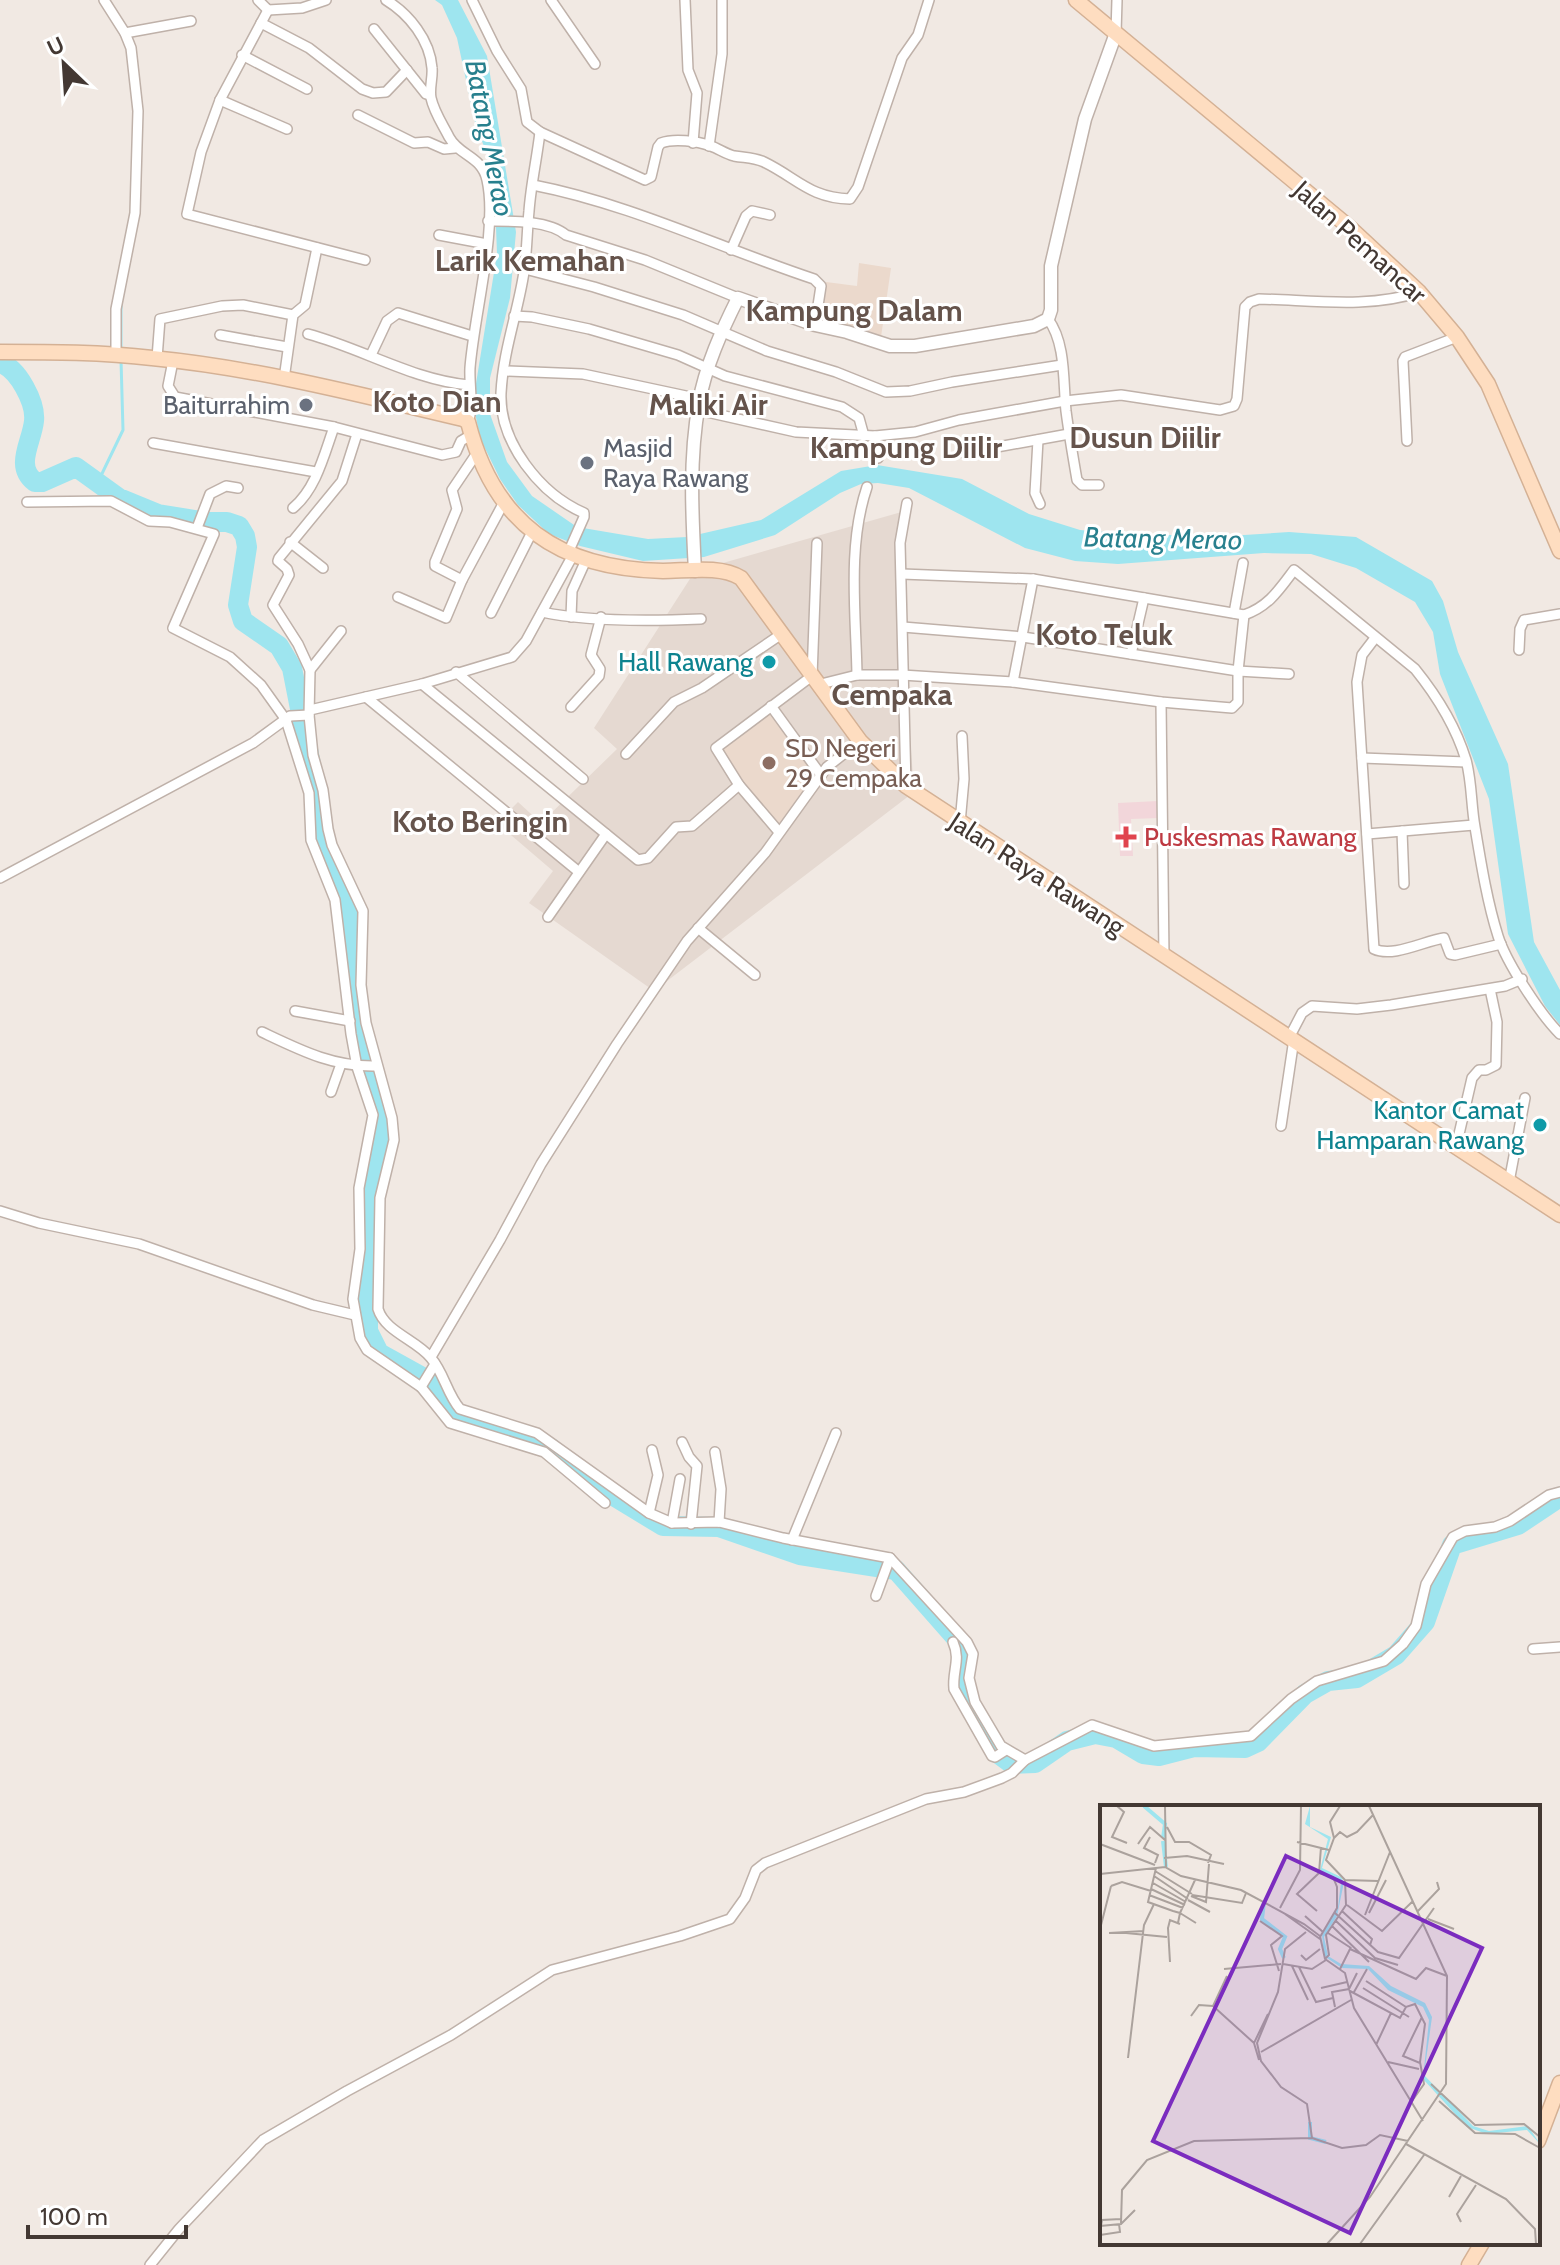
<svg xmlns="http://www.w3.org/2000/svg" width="1560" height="2265" font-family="Cabin,sans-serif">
	<rect width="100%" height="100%" fill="#f1e9e3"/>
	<path fill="#e5d9d1" d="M905,511l-3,109 12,172 -260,199 -125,-88 24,-32 -56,-48 21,-21 23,21 76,-74 -23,-21 101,-157z"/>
	<g fill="#ebd9cc">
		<path d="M859,263l32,5 -10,69 -61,-15 6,-40 31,4z"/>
		<path d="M769,710l50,67 -40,49 -61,-77z"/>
	</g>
	<path fill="#f2d6da" d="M1158,801l1,17 -28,1 2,37h-13l-2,-53z"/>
	<path fill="#9ee5ef" d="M435,0h23l29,56 29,176 -6,66 -20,80v36l17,48 25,34 45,31 71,12 39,-2 74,-17 80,-49 36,-6 85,14 67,35 51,16 66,5h98l45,-3 67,5 76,44 11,20 15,51 50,112 26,178 26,48v35l-15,-19 -37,-72 -19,-135 -49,-125 -7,-42 -18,-30 -59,-34 -45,-14 -47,-1 -146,11 -43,-3 -50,-13 -116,-60 -31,-5 -17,1 -21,9 -65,42 -71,22 -61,4 -63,-15 -31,-12 -31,-29 -18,-26 -20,-41 -7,-36 24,-148 -3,-80 -19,-52 -18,-84 -15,-33z"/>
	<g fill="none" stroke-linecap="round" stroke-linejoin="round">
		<g stroke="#9ee5ef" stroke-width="3">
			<path d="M121,347v-45"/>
			<path d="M97,484l26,-54 -2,-70"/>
		</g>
		<path stroke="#9ee5ef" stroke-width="20" d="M0,363c18,5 36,40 34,58 -2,21 -20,45 1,61h7l34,-15 43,31 39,16 49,8h20l12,4 6,10 2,11 -9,58 5,16 36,25 13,22 22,112 5,64 35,81 -2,67 32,147 -16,58v134l11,22 56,31 21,31 95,33 28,27 84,51 56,1 81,28 96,15 66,75 2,48 33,60 15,11 23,-1 32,-22 28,-7 21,4 27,16 16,2 35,-9 51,1 13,-6 47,-48 23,-13 29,-3 39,-23 29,-33 27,-77 66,-20 42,-28"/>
		<g stroke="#bfb1a9" stroke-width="12">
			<g id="minor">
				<path d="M104,0l21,33 6,15 7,63 -3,102 -19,96v45"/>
				<path d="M258,0l10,10 34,-2 24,-8"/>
				<path d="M386,0c23,14 44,40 46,68 1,10 -3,20 -1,30 3,14 12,27 18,39 10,19 33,19 38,43 11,48 -13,135 -17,188 -1,16 4,39 -2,54"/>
				<path d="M472,0l25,51 24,38 6,33 13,10 105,48 6,-3 7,-30 3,-4c13,-5 36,-2 50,3 8,3 15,8 23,10 12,2 19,1 30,6 33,16 46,36 86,37l8,-12 44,-129 16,-23 11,-35"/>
				<path d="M551,0l44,64"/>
				<path d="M685,0l3,70 9,23 -4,50"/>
				<path d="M268,10l-48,90 -19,52 -14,62 178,46"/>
				<path d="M261,23l48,25 53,41 11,4 13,-1 21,-22"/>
				<path d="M374,29l52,65 4,1"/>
				<path d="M125,33l66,-12"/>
				<path d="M1116,33l1,-33"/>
				<path d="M242,55l65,34"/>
				<path d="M220,100l67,29"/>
				<path d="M358,115l56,28 14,-1 16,7 11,-1"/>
				<path d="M540,132c-3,26 -9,52 -11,79 -2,20 -2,41 -5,61 -6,40 -21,79 -23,121 -2,49 39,101 83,120v4l-16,36"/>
				<path d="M709,146l13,-92v-54"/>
				<path d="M533,185c98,19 187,63 281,94l7,7 -6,39"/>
				<path d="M488,221c23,0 60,-1 78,14l79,25 93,38"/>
				<path d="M439,235l48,9"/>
				<path d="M731,250l15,-34 6,-5 18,4"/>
				<path d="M525,269l69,18 89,28 84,36 69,21 50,20 24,-1 42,-9 110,-17"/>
				<path d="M514,316l18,1 57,12 89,26 47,21 117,31 17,11 5,18"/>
				<path d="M1048,319c18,24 15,62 18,92 3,23 7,46 11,69l5,5h17"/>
				<path d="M308,334c53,14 105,46 161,51"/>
				<path d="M220,335l67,12"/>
				<path d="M371,355l16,-34 11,-8 74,23"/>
				<path d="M157,358l3,-39 62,-13 21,-1 50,10"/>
				<path d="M173,361l-5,25 7,11 159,30 108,28 14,-3 5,-11 10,-6"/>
				<path d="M505,371l78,3 117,25"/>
				<path d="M284,379l9,-64 12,-10 12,-57"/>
				<path d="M698,410l98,22 79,4 40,-4 44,-12 106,-19 56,-6 99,15 14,-4 3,-7 8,-92 5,-5 9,-3c52,1 110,10 160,-7"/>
				<path d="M357,434l-15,47 -63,77 -1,3 9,8 2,6 -16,30 25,39 12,26 -1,45 4,40 10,35 5,39 4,16 31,66 -2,74 5,38 26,95 2,22 -14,58 -2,111c7,23 39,31 53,49 13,15 16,36 29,51l77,24 112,80 23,10 47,-1 64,16 107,20 77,84 6,12 -4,24 6,24 26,44 24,14 67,-35 62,21 97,-10 40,-37 26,-18 67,-20 19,-17 13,-18 10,-42 27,-47 12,-6 30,-4 15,-6 39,-26 11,-3"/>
				<path d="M875,436l3,22"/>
				<path d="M1038,440l-3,53 5,11"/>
				<path d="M1407,441l-4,-80 2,-4 52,-20"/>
				<path d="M153,443l163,29"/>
				<path d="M964,453l105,-19"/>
				<path d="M27,502l84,-1 38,20 21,1 44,12 -41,94 57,29 31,28 25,35 23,73 2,47 24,60 16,134 6,33 16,48 -14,73 1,61 -7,50 7,39 7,12 54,37 29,36 94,29 61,51"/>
				<path d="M293,508c23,-19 31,-53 41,-81"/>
				<path d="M197,528l13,-34 16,-8 12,2"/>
				<path d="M290,542l33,26"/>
				<path d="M902,574l131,5 211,36c24,-8 35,-25 50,-45l121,99c21,26 41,58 51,91 6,22 5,45 9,67 6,36 12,74 23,109 8,26 42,78 62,98"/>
				<path d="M462,580l-27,-14v-4l22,-53 -5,-19 25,-37"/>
				<path d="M398,597l48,21 16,-38 41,-76"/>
				<path d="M542,612c46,10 111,9 159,7"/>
				<path d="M491,613l41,-81"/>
				<path d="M1234,613l9,-50"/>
				<path d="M571,617l1,-26 14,-31"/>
				<path d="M903,627l120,10 215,34 51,3"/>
				<path d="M1375,638l-13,17 -5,27 17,267c19,9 50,-8 70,-11l6,16 5,1 46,-11"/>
				<path d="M1519,650l1,-21 4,-9 36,-6"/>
				<path d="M1131,654l13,-56"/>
				<path d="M310,670l31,-39"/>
				<path d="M456,672l127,107"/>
				<path d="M857,675c-1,-61 -10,-129 10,-188"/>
				<path d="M1013,682l20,-103"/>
				<path d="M422,684l216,176 10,-2 28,-31 16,-1 47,-41"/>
				<path d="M817,685l40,-10h45l111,7 148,20 71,6 6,-6v-31l6,-56"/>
				<path d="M366,697l213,175"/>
				<path d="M1161,702l3,255"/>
				<path d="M771,706l50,69"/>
				<path d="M571,707l28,-31 1,-7 -9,-14 10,-38"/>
				<path d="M310,710l112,-26 90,-27 14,-16 47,-86"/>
				<path d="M626,754l48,-52 28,-14 81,-55"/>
				<path d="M1362,758l104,4"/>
				<path d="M906,786l-6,-243 7,-40"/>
				<path d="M960,823l4,-44 -2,-43"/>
				<path d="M1402,831l2,53"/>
				<path d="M779,832l-40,-47 -23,-37 96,-72 5,-133"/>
				<path d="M1367,834l107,-9"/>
				<path d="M0,878l253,-135 37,-27 19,-1"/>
				<path d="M548,917l58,-83"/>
				<path d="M698,928l57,47"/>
				<path d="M295,1011l55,10"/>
				<path d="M262,1032c38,18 71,35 114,34"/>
				<path d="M1290,1036l12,-23 10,-7 45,3 34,-4 114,-19 17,-7"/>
				<path d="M331,1092l10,-28"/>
				<path d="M1281,1126l13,-87"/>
				<path d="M1456,1147l16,-69 7,-8h7l10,-5 1,-43 -7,-33"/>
				<path d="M1509,1182l16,-84"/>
				<path d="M0,1211l39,12 100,21 174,61 42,10"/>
				<path d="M431,1357l69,-117 41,-76 76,-120 70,-103 78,-88 62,-86 33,-26"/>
				<path d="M421,1387l14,-23"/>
				<path d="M682,1442l7,15 8,9 -6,58"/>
				<path d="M715,1452l6,37 -2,33"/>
				<path d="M649,1513l9,-38 -6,-25"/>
				<path d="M672,1523l8,-44"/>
				<path d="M792,1540l44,-107"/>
				<path d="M876,1596l14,-38"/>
				<path d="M953,1642c8,18 -1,29 1,47l38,67 3,1 11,-7"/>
				<path d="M1533,1649l27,-2"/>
				<path d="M150,2265l29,-36 84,-89 84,-49 104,-56 101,-65 128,-34 50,-17 15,-21 11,-28 9,-7 161,-64 38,-7 38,-14 10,-5 13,-13"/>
			</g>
		</g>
		<g stroke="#bfb1a9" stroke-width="15">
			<path id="tertiary" d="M695,571c-3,-56 -6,-113 4,-168 6,-36 23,-73 39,-105l77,27 32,7 43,14h25l119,-20 14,-7 3,-9v-44l34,-147 31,-86"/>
		</g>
		<g stroke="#d4b195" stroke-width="17">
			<g id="secondary">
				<path d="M1076,0l273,227 70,65 38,45 31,47 72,167"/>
				<path d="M0,352c51,0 102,0 152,6 105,10 209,37 311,61l5,3c26,102 91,147 195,149 24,0 57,-6 78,7l119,163 46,45 654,429"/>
				<path d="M1538,2141l22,-58"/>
				<path d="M1469,2265l13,-22"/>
			</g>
		</g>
		<use href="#minor" stroke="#fff" stroke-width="9"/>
		<use href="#tertiary" stroke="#fff" stroke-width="12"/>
		<use href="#secondary" stroke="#feddc0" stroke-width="14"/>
	</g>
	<g fill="#6b7280" stroke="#fff" stroke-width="3">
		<circle cx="306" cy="405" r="8"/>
		<circle cx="587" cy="463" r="8"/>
	</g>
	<g fill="#0f9aa8" stroke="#fff" stroke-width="3">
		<circle cx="769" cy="662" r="8"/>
		<circle cx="1540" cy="1125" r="8"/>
	</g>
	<circle fill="#8d6e63" stroke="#fff" stroke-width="3" cx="769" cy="763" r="8"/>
	<path fill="#e0444e" stroke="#fff" stroke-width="3" d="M1122 825h8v8h8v8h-8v8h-8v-8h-8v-8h8z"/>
	<g text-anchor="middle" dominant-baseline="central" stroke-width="6" stroke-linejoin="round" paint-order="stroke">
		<g font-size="26" fill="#433833" stroke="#fff">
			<text transform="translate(1360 242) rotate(42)">Jalan Pemancar</text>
			<text transform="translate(1037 874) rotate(33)">Jalan Raya Rawang</text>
		</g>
		<g font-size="26" fill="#5b616d" stroke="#fff" text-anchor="end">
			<text x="290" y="405">Baiturrahim</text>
			<text x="603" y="448" text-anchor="start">Masjid<tspan x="603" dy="30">Raya Rawang</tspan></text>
		</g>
		<g font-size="26" fill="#0d838f" stroke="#fff" text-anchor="end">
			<text x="753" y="662">Hall Rawang</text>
			<text x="1524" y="1110">Kantor Camat<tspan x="1524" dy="30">Hamparan Rawang</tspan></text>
		</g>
		<g font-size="26" fill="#785e54" stroke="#fff" text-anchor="start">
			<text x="785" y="748">SD Negeri<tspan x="785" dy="30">29 Cempaka</tspan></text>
		</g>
		<g font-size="26" fill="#be3a42" stroke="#fff" text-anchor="start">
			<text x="1144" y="837">Puskesmas Rawang</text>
		</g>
		<g font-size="28" font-style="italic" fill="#28808e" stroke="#fff">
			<text transform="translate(490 138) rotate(79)">Batang Merao</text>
			<text transform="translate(1163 538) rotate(1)">Batang Merao</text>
		</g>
		<g font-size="30" font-weight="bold" fill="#65534b" stroke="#fff">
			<text x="530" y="260">Larik Kemahan</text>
			<text x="854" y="310">Kampung Dalam</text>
			<text x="437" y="401">Koto Dian</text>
			<text x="708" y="404">Maliki Air</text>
			<text x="1145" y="437">Dusun Diilir</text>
			<text x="906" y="447">Kampung Diilir</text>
			<text x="1104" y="634">Koto Teluk</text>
			<text x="892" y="694">Cempaka</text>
			<text x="480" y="821">Koto Beringin</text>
		</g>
	</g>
	<g transform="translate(1100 1805)">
		<rect width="440" height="440" fill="#f1e9e3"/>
		<path d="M210,1v21l21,10 -9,31 19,9 3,5 -7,34 -13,21 4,19 13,8 28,2 22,20 34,17 7,14 -8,58 49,51 16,5 39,-5 12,18 -13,-14 -40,4 -20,-7 -44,-48 6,-59 -6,-13 -35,-17 -20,-21 -26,-1 -18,-12 -2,-21 16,-28 3,-24 -21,-13 8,-31 -23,-15z" fill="#9ee5ef"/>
		<path fill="none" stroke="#9ee5ef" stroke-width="4" d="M44,1l21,18 -2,14M63,36l3,26M164,97l-2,17 23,18 -5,12 4,9M210,317v16l16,4"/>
		<path fill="none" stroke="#aba29d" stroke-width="2" d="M17,1l7,6 -12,25 15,6M65,1l1,61M67,22l8,15h14l22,13 -3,8M50,32l-6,11 14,7 -3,8M234,33l6,-6 7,5 10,-5 16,-17M197,37l32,8M0,39l55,21M38,39l12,-17 15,13M64,53l23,-2 37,8M56,63l-8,34 25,9 7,2 15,-33M55,66l37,23M219,68l14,4 4,10v21l-17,29M219,68l2,-26M0,69l65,-7 16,9 60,14 63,34 16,12 5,23 20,14 9,35 69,113M54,71l34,23M245,75l33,1M53,78l33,19M11,81l11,-4 29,9M51,84l34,16M49,90l34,13M92,90l50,8 4,-10M91,91l15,6 3,-38M88,95l22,12M247,100l35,26 31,-30M180,103l20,-38 1,-64M217,106l-20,-17 22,-21M242,106l30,28 -2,6M318,106l21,-22 -2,-7M235,108l43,39 21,6 35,-50M269,108l17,-33M185,109l35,25M265,110l25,-63M205,111l18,16M328,114l26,10M160,116l22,15 -11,9 8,26M236,116l39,37 23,7M78,118l2,-10 16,10M232,121l37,36M0,124l11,-43M206,127l-21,17 -7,43 -21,51 4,18 20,26 26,17 5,34 30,10 24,-3 14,-10 28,6M9,128l35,-2M26,128l41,4M228,128l23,15M250,144l66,30 10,-11 21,8M201,150l5,5 14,-11M225,154l4,-4 -3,-20 20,-30 -1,-25 -19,-20 8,-22 -4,-16 10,-16M70,157l-2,-34 2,-8 10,4M183,159l29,5 14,-9M192,161l16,34M199,162l17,35 17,-4M124,164l57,-5M240,164l11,-22M127,171l-14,30 41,37M266,176l40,26 9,-3 10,20 -5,38 4,22 -12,17M221,183l26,-6M263,183l46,29M250,186l50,27 6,-11M254,187l13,-23M235,202l-3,-15 17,-3 8,-16M91,211l8,-11 14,1M276,240l15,-32M161,247l90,-52M28,253l16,-133 10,-21M159,255l-5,-17 14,-29M288,257l31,7M320,258l-17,-7 19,-39M331,279l44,41 49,-1 16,13M339,296l36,32 40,1 25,14M306,339l100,55 29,30 1,15M349,392l12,-21M361,417l-4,-8 19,-29M21,418l1,-33 25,-30 47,-19 118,-3M0,421l21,-2 14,-14M1,421l1,-6 19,-1M0,430l20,-3 -1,-8M227,439l43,-47 76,-113 1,-108 -78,-170M260,439l64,-89"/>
		<path fill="#7b2cbf" fill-opacity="0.15" stroke="#7b2cbf" stroke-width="4" d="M186,51l196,92 -132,285 -197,-92z"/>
		<rect width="440" height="440" fill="none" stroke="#433833" stroke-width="4"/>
	</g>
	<g transform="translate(64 64) rotate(335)" stroke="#ffffff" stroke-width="6" paint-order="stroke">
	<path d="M0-6L14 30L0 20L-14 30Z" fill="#433833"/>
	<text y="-12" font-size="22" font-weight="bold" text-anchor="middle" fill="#433833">U</text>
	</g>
	<path d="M28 2225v12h158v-12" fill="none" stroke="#433833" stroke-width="4"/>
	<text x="40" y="2225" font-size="24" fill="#433833" stroke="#ffffff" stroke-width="6" paint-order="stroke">100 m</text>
</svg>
